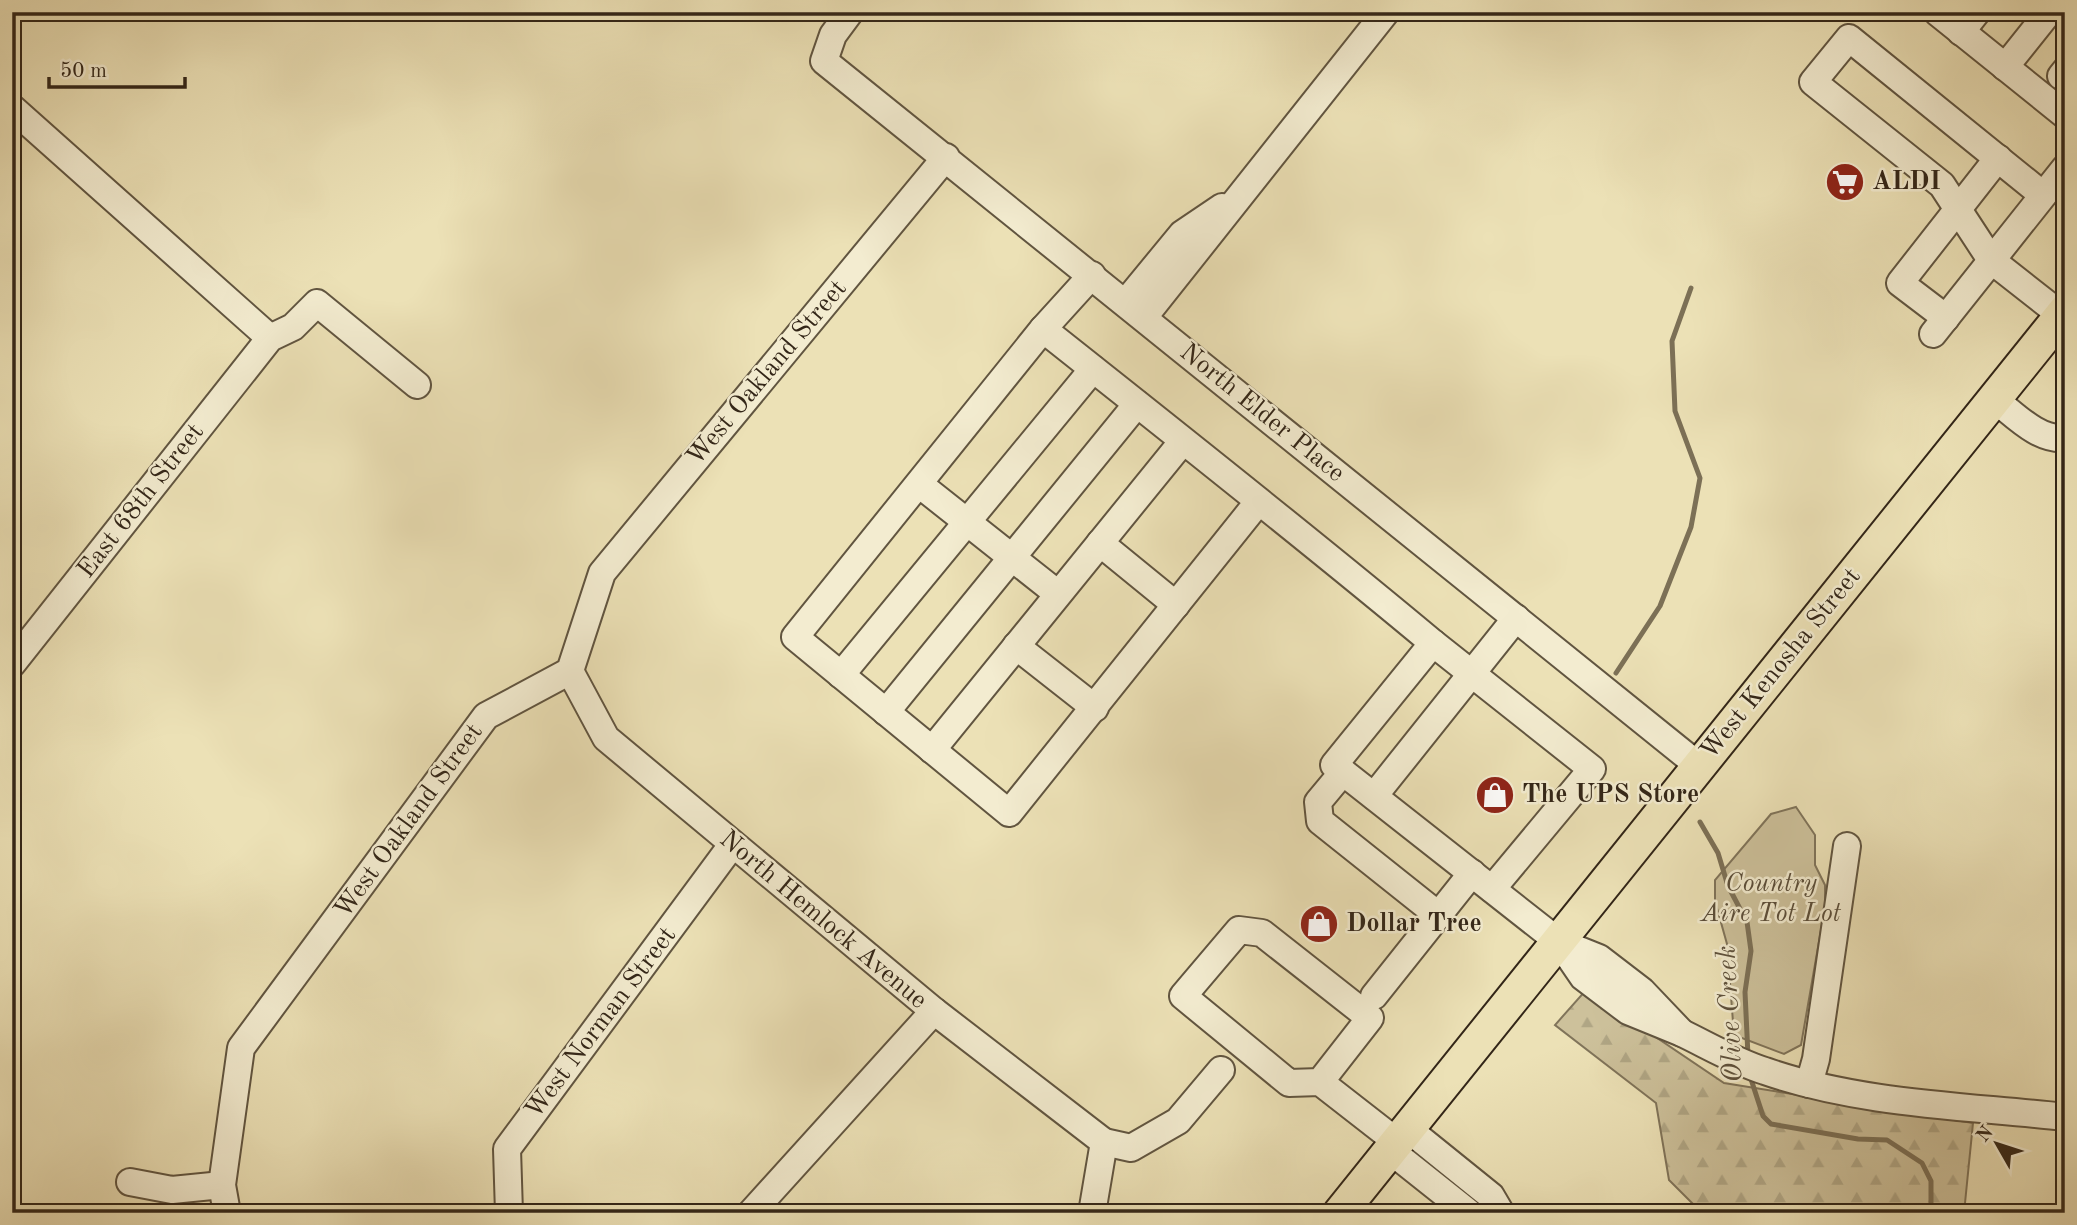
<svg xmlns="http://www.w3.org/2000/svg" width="2077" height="1225" font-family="'Old Standard TT',serif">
	<defs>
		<pattern id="forest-firs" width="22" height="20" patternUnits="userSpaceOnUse" patternTransform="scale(1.75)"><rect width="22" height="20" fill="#cdc19b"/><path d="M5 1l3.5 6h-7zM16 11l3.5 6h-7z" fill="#b0a685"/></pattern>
	</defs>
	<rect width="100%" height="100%" fill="#ece1b6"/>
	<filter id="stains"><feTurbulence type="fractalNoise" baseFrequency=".00286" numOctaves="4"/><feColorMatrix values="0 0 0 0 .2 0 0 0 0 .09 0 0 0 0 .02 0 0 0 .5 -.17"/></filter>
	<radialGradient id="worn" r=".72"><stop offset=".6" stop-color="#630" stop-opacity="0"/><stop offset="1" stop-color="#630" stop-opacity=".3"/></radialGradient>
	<path fill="#cdc19b" stroke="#80745a" stroke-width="2" d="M1796,807l19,28v30l10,20v22l-24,138 -17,9 -50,-19 -7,-91 -12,-43v-21l56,-66z"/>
	<path fill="url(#forest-firs)" stroke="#80745a" stroke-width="2" d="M1586,990l138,93 249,40 -9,90h-262l-33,-33 -13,-77 -101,-78z"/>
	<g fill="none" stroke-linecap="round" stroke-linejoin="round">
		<g stroke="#7c7056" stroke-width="5">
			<path d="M1616,673l44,-67 31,-79 9,-49 -25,-67 -3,-70 19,-53"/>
			<path d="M1700,822l18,31 10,33 19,36 4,29 -6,41 3,64"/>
			<path d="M1750,1076l13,40 8,8 87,15 29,1 35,23 9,18v32"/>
		</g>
		<g stroke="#615540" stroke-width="30">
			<g id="minor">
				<path d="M850,12l-17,23 -9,26 875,705"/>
				<path d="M1937,12l128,103"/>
				<path d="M1961,32l16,-20"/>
				<path d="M2005,67l44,-55"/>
				<path d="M2061,76l4,-5"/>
				<path d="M12,108l258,230"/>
				<path d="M2043,195l-194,-157 -36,44 129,103 49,75 70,55"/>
				<path d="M1126,302l56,-68 40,-27"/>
				<path d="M1144,317l242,-305"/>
				<path d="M1946,318l-46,-35 98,-125"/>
				<path d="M1043,329l49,-54"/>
				<path d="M1933,334l132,-166"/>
				<path d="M1994,399c20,15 44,42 71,39"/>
				<path d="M919,484l139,110"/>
				<path d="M1259,501l-250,312 -214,-176 248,-308c131,104 262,207 390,314l-99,122 225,177 40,16 43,33 40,42 -54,-22 -45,-34 -24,-35"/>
				<path d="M1100,543l76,62"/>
				<path d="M1433,643l159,126 -100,120"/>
				<path d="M1016,646l79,62"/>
				<path d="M12,664l258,-326 23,-11 24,-24 100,82"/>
				<path d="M570,671l36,67 328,273 170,131"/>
				<path d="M841,675l252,-306"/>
				<path d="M886,712l251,-308"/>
				<path d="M932,750l251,-309"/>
				<path d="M1343,772l-25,30 2,19 118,94"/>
				<path d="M1374,796l142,-178"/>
				<path d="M1374,996l98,-123"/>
				<path d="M1682,1033c27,13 54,29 83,38 94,33 201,35 300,46"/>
				<path d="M1320,1082l-31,1 -106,-87 56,-66 23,3 108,85 -50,64 77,60"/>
				<path d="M1809,1084l7,-25 31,-213"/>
				<path d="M1408,1129l83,67 10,17"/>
				<path d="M1391,1151l78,62"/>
				<path d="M130,1182l42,8 50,-5"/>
				<path d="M227,1213l-5,-28 19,-137 245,-332 84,-45 32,-98 344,-416"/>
				<path d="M509,1213l-2,-64 225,-304"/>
				<path d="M751,1213l183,-202"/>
				<path d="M1092,1213l12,-71 27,6 47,-27 43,-51"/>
			</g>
		</g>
		<g stroke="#332618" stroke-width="37">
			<path id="major" d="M1340,1213l725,-902"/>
		</g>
		<use href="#minor" stroke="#f3ecd0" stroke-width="26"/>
		<use href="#major" stroke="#ece1b6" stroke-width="33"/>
	</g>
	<defs>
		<g id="supermarket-disc" transform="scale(2.0125)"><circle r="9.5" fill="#8f2418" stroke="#f3ecd0"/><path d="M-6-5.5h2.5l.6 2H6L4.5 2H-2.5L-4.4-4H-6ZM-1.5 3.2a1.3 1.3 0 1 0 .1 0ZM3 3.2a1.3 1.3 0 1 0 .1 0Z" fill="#fff"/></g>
		<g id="shop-disc" transform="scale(2.0125)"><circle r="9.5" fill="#8f2418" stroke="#f3ecd0"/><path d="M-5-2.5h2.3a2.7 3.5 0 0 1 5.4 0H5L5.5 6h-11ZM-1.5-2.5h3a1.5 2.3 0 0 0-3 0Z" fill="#fff"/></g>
	</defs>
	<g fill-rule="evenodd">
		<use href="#supermarket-disc" x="1845" y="182"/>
		<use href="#shop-disc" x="1495" y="795"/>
		<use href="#shop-disc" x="1319" y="924"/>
	</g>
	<g text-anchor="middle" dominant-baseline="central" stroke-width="5" stroke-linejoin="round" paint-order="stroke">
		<g font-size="26" font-weight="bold" fill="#332618" stroke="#f3ecd0" text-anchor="start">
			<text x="1872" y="182">ALDI</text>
			<text x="1522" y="795">The UPS Store</text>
			<text x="1346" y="924">Dollar Tree</text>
		</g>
		<g font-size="26" fill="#332618" stroke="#f3ecd0">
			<text transform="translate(767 373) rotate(-50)">West Oakland Street</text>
			<text transform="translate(1262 413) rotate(39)">North Elder Place</text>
			<text transform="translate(141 501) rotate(-52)">East 68th Street</text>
			<text transform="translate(1781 664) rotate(-51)">West Kenosha Street</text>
			<text transform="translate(409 821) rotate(-54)">West Oakland Street</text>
			<text transform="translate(823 920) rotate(40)">North Hemlock Avenue</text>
			<text transform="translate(601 1023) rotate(-53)">West Norman Street</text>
		</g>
		<g font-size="26" font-style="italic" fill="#5a4d39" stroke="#f3ecd0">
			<text x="1771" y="884">Country<tspan x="1771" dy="30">Aire Tot Lot</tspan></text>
		</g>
		<g font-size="28" font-style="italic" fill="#5e513c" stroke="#f3ecd0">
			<text transform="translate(1731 1014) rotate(-93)">Olive Creek</text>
		</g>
	</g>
	<rect width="2077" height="1225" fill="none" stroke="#ece1b6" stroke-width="42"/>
	<rect x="14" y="14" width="2049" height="1197" fill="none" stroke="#332618" stroke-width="3.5"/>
	<rect x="21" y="21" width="2035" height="1183" fill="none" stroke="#332618" stroke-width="2"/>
	<g transform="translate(1997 1144) rotate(309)" stroke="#f3ecd0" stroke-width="5" paint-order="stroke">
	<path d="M0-5L12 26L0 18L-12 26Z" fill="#332618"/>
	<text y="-10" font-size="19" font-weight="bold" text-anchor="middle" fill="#332618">N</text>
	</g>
	<path d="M49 77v10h136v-10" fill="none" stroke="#332618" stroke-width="3.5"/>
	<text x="60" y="77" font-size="21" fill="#332618" stroke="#f3ecd0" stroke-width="5" paint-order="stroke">50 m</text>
	<rect width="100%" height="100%" filter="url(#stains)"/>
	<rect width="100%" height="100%" fill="url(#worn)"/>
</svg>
